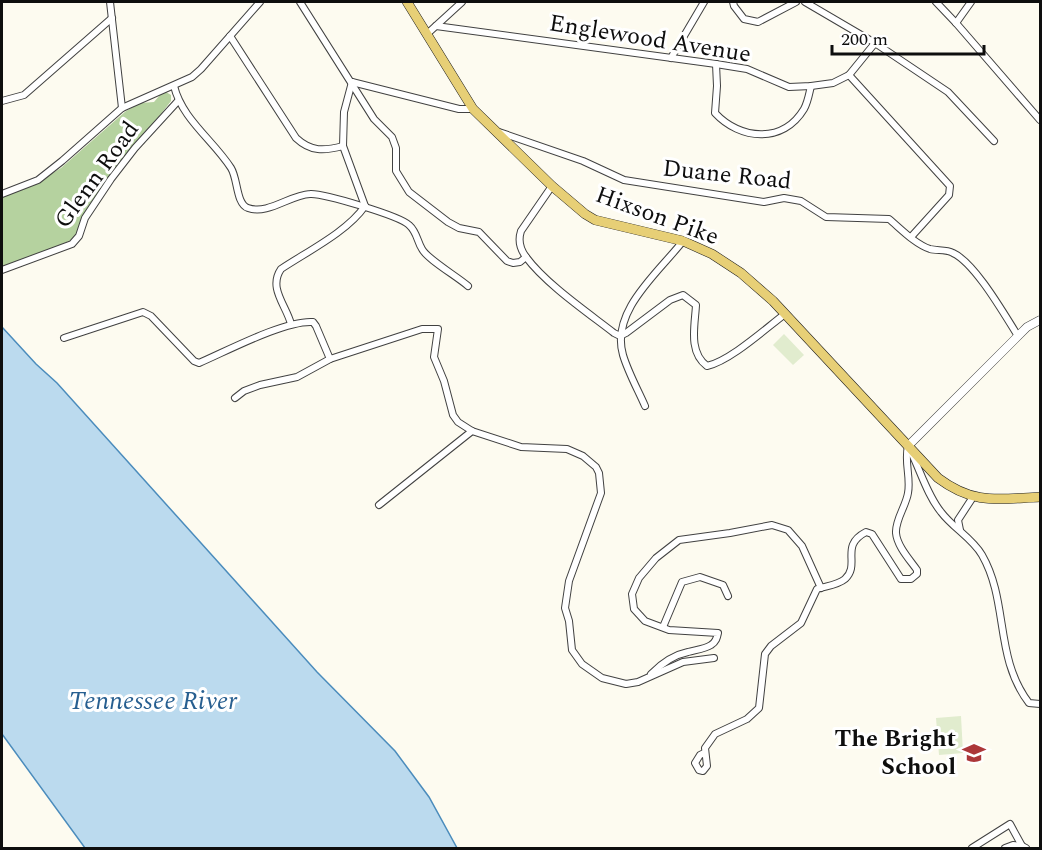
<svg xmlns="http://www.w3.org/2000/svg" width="1042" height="850" font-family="Spectral,serif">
	<rect width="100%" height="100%" fill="#fdfbf0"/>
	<path fill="#b5d29f" d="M166,92l5,3v6c-32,42 -78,87 -96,137l-10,5 -63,24v-69l39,-18 20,-12 65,-57 15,-8 13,-1 6,-7z"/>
	<g fill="#e1ecce">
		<path d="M784,334l20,21 -11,10 -20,-20z"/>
		<path d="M961,716l2,37 -24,2 -3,-37z"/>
	</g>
	<path fill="#bbdaee" stroke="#4b8cbc" stroke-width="1.5" d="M2,327l34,37 21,19 260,289 78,79 34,46 28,51h-372l-83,-114z"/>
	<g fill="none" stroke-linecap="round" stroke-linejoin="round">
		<g stroke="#414141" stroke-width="8">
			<g id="minor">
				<path d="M110,2l12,106"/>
				<path d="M300,2l74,117 18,18 4,11v23l13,21 39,30 11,6 20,4 28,29 6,2 7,-1 6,-5"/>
				<path d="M733,2l1,4 10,13 14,3 38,-20"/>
				<path d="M805,2l70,41 73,49 46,49"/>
				<path d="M936,2l20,21 84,97"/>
				<path d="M956,23l15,-21"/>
				<path d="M436,26l280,38 31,5 42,18 22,-1 22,-3 16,-8 26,-32"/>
				<path d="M427,34l35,-32"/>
				<path d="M230,36l66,102c15,14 28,13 47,8"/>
				<path d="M671,58l33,-56"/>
				<path d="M716,64l1,22 -2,27c25,27 68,31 89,-4 4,-7 5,-15 7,-23"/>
				<path d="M849,75l101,111 -1,9 -38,42"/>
				<path d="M352,82l-8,30 -1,34 22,60"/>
				<path d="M352,82l107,27h14"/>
				<path d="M174,86c8,33 39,54 57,82 7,11 5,36 17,40 20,7 42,-13 62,-14 13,-1 90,22 99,31 8,7 8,16 13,24 5,10 36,28 46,37"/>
				<path d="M2,101l22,-6 88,-77"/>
				<path d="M499,132l84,29 41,19 140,22 20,-4 17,3 25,16 63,2c12,10 26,25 41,30 7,2 16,0 23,4 22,10 51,61 65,83"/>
				<path d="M552,186l-31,45c-3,9 -1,18 5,26 20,27 61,55 88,76l6,3 6,-3 44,-33 13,-5 13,10c-1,20 -8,47 11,61 23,-5 58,-37 78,-52"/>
				<path d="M2,194l36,-14 24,-19 60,-53 70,-31 9,-8 59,-67"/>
				<path d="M2,270l70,-26 7,-8 6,-18 26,-39 24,-31 43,-47"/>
				<path d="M291,324c-5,-19 -23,-36 -10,-55 27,-18 66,-37 84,-63"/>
				<path d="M64,338l79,-26 8,4 43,45 5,2c28,-12 86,-43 114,-41l3,4 14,33"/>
				<path d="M235,398l9,-7 16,-6 37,-8 33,-18 92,-30h16l-4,28 10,24 9,34 5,7 14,9 49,16 46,2 16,7 13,11 3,6 2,20 -32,88 -4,27 4,13 3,29 10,14 20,14 24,6 12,-2 45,-20 31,-4"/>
				<path d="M645,406c-7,-16 -17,-34 -22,-51 -13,-44 36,-83 60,-114"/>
				<path d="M912,454c9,19 16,42 29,58 12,16 31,26 41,43 27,47 12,102 47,148l11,1"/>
				<path d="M379,505l93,-74"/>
				<path d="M960,530l-2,-10 15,-23"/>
				<path d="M663,627l19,-45 18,-5 23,8 5,11"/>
				<path d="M651,674c11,-11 22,-19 37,-22 7,-2 17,-3 23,-7 5,-3 6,-7 7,-12l-49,-3 -24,-9 -11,-12 -2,-15 7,-16 17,-20 23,-18 51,-7 42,-8 16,5 14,16 19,42"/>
				<path d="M704,753l-4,2 -5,8 4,7 4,1 4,-5 -2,-18 10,-14 32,-15 12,-11 6,-54 6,-8 30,-23 16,-34c9,-3 21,-4 28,-10 16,-15 -6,-33 21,-47l6,2 29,45h10l6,-5v-4c-7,-10 -20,-24 -21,-37 -1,-13 10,-27 12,-40 3,-16 -4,-31 0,-47"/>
				<path d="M972,848l38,-24 12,22 4,2"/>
				<path d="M1005,848l8,-3 9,1"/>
			</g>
		</g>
		<g stroke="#414141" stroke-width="9">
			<path id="tertiary" d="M908,446l119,-119 13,-7"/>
		</g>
		<g stroke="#1f1f1f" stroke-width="10">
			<path id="primary" d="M407,2l66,107 79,77 33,28 10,6 88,21 29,13 29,19 32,28 165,177c36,27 59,21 102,19"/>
		</g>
		<use href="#minor" stroke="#fff" stroke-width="6"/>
		<use href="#tertiary" stroke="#fff" stroke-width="8"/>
		<use href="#primary" stroke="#e7cf76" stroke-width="9"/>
	</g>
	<defs>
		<g id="school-bare" transform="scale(1.8)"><path d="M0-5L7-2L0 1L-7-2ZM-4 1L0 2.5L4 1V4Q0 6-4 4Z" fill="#ac3739" stroke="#fff" stroke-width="2.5" paint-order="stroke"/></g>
	</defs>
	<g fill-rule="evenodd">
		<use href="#school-bare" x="974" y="753"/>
	</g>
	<g text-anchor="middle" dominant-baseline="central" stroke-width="6" stroke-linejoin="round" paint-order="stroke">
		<g font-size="24" fill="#0e0e0e" stroke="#fff">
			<text transform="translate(650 39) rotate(9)">Englewood Avenue</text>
			<text transform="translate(97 175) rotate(-54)">Glenn Road</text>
			<text transform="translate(727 175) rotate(6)">Duane Road</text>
			<text transform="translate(657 216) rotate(20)">Hixson Pike</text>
		</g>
		<g font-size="24" font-weight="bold" fill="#0e0e0e" stroke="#fff" text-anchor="end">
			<text x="956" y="739">The Bright<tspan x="956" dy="28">School</tspan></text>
		</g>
		<g font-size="26" font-style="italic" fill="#275f90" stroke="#fff">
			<text x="153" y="701">Tennessee River</text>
		</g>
	</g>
	<rect width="1042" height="850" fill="none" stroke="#0e0e0e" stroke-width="6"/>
	<path d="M832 45v9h152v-9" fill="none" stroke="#0e0e0e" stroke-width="3"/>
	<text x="841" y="45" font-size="18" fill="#0e0e0e" stroke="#ffffff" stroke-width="4.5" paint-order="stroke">200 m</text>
</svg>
